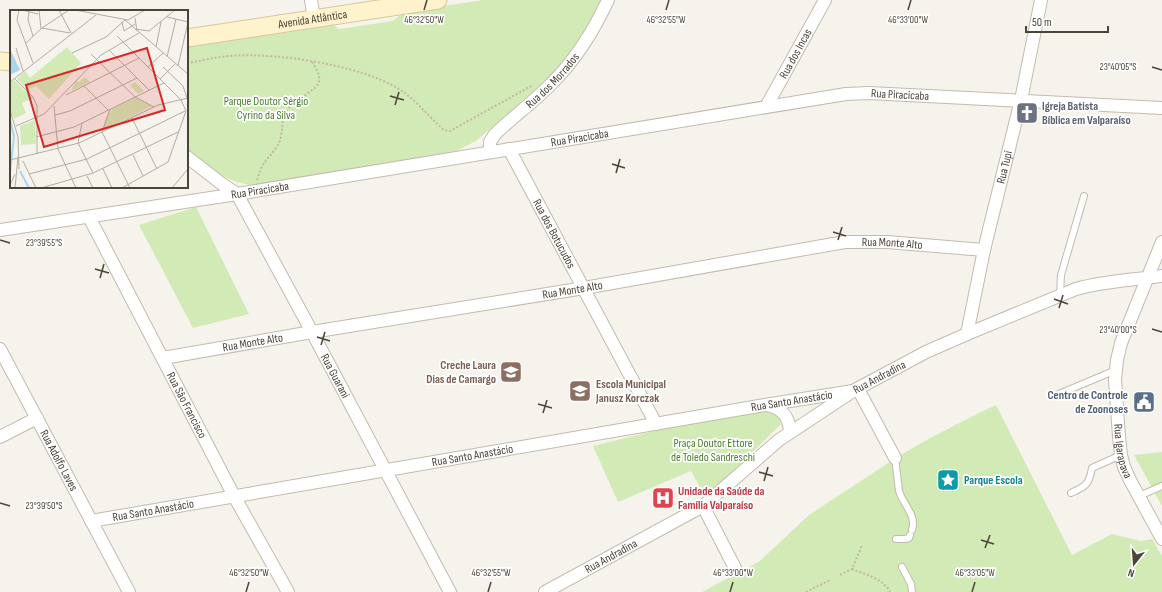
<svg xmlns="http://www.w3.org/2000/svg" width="1162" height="592" font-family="'Sofia Sans Condensed',sans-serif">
	<rect width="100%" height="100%" fill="#f6f3ec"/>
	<g fill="#d2eab5">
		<path d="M483,0h119l-21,39 -34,41 -71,61 -20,10 -203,34c-27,-2 -46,-19 -66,-36v-104l144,-22 8,6 54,-8 11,-9z"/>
		<path d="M196,207l53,107 -56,14 -54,-103z"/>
		<path d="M996,405l76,150 40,-21 29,7 11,-2 10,17v36h-460l58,-31 49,-46 90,-59 31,-18 49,-25z"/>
		<path d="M772,410l9,8 -1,7 -74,73 -15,-27 -73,31 -25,-56 73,-18z"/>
		<path d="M1162,452v54l-28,-51z"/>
	</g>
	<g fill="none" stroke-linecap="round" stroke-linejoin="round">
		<g stroke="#c2bbae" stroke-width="8">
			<g id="service">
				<path d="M1060,295l1,-20 23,-79"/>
				<path d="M1059,394l57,-24"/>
				<path d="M895,458l4,33c4,14 18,24 13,39"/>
				<path d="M1071,493c15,-7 18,-8 21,-25l29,-13"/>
				<path d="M1139,496l23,-10"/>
				<path d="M896,539h9l4,-1 1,-3"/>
				<path d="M902,567l9,17 1,8"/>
			</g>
		</g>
		<g stroke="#c2bbae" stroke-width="14">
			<g id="minor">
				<path d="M311,0l3,19"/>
				<path id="s1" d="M766,107l59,-107"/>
				<path id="s2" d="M509,149l147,275"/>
				<path id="s3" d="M490,152v-10l5,-8c19,-18 40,-33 58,-52 24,-24 41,-52 55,-82"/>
				<path id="s4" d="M187,157l35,27 15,10 75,138 138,260"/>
				<path id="s5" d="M89,217l145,279 54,96"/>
				<path id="s6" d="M0,230l237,-36 609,-100 23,-1 293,15"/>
				<path id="s7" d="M1162,242l-41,101 -4,17 -2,20 4,56 2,19 3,12 6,13 32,59"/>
				<path id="s8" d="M967,334l17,-84 37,-150 20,-100"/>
				<path id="s9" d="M0,349l129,243"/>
				<path id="s10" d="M163,358l149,-26 272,-44 261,-46h42l97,8"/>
				<path d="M858,389l37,69"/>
				<path d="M767,405c15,3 22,11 23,27"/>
				<path d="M0,437l37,-19"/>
				<path d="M703,506l33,64"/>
				<path id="s11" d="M91,521l674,-116 88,-14"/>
				<path id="s12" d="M545,592l158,-86 76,-66 74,-49 73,-39 41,-18 109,-45c28,-8 57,-9 86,-13"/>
			</g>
		</g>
		<g stroke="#d6c79b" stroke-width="19">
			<g id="secondary">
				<path id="s13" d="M187,38l251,-38"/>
				<path d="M0,61l11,1"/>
			</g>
		</g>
		<g stroke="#c4b79f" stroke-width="2" stroke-dasharray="2 2" stroke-linecap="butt">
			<path d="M187,63c14,-2 28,-6 42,-7 45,-4 132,9 170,33 17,11 30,28 45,41l6,1 83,-46"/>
			<path d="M257,180c2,-6 4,-12 7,-17 6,-8 15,-16 17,-26 2,-11 0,-19 8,-29 7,-8 26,-18 29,-24 4,-7 -2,-16 -6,-22"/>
			<path d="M852,569c12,5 32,10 38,23"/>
			<path d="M840,575l12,-6 10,-24"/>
			<path d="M806,592l24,-12"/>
		</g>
		<use href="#service" stroke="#fff" stroke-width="6"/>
		<use href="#minor" stroke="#fff" stroke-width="12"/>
		<use href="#secondary" stroke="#fff3cd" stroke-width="17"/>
	</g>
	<path fill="none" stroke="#4b4439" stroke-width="1.5" d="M424,10l3,-10M666,10l3,-10M908,10l3,-10M1152,67l10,3M390,96l14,4M395,105l4,-13M612,164l13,4M616,173l4,-14M833,232l13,4M0,240l10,3M838,240l4,-13M95,269l14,4M100,278l4,-14M1054,299l14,5M1059,308l4,-13M1152,329l10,3M317,337l13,4M321,345l4,-13M538,404l14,4M543,413l4,-13M759,472l14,4M764,481l4,-14M0,503l10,3M981,540l13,4M985,548l5,-13M246,592l3,-10M488,592l3,-10M730,592l3,-10M972,592l3,-10"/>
	<defs>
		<g id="church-square" transform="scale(1.15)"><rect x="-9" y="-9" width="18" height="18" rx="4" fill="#6b7280" stroke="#fff"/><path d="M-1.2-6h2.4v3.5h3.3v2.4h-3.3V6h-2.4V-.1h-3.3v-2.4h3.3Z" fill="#fff"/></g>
		<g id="school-square" transform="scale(1.15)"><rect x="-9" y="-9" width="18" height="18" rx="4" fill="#8d6e63" stroke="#fff"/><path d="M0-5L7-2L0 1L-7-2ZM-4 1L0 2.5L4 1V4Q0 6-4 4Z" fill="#fff"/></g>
		<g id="civic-square" transform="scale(1.15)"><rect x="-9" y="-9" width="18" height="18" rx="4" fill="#5c6f8a" stroke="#fff"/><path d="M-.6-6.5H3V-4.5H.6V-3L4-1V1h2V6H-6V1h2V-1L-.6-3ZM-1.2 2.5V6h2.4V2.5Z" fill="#fff"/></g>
		<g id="sight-square" transform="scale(1.15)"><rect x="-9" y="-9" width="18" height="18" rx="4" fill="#0f9aa8" stroke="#fff"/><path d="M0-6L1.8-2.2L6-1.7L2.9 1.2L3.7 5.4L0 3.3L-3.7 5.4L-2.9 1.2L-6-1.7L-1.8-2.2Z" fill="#fff"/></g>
		<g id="hospital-square" transform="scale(1.15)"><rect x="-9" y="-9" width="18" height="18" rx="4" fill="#e0444e" stroke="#fff"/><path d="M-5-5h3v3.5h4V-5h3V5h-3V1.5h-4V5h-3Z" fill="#fff"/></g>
	</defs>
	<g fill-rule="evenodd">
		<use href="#church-square" x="1027" y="113"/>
		<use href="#school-square" x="511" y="372"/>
		<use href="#school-square" x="580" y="391"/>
		<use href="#civic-square" x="1144" y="402"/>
		<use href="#sight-square" x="948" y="480"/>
		<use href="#hospital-square" x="663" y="498"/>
	</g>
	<g text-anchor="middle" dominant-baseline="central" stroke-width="3.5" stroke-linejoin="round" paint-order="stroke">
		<g font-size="12" fill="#4b4439" stroke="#fff">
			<text stroke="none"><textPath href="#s13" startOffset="127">Avenida Atlântica</textPath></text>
			<text stroke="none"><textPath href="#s1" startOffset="61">Rua dos Incas</textPath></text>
			<text stroke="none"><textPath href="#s3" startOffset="98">Rua dos Morrados</textPath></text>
			<text stroke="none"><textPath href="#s6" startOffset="911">Rua Piracicaba</textPath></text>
			<text stroke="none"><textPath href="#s6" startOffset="587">Rua Piracicaba</textPath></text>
			<text stroke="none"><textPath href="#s8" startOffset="171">Rua Tupi</textPath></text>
			<text stroke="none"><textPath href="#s6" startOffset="263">Rua Piracicaba</textPath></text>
			<text stroke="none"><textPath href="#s2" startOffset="96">Rua dos Botucudos</textPath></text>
			<text stroke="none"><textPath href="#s10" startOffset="739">Rua Monte Alto</textPath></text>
			<text stroke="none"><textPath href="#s10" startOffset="415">Rua Monte Alto</textPath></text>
			<text stroke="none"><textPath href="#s10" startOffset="91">Rua Monte Alto</textPath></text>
			<text stroke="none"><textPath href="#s4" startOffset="269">Rua Guarani</textPath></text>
			<text stroke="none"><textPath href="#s12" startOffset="399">Rua Andradina</textPath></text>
			<text stroke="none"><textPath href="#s11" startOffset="711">Rua Santo Anastácio</textPath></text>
			<text stroke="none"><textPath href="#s5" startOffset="212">Rua São Francisco</textPath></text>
			<text stroke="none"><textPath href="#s7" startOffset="218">Rua Igarapava</textPath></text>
			<text stroke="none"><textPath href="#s11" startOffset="387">Rua Santo Anastácio</textPath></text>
			<text stroke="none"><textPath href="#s9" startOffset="126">Rua Adolfo Laves</textPath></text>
			<text stroke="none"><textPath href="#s11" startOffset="63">Rua Santo Anastácio</textPath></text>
			<text stroke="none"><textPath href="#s12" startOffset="75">Rua Andradina</textPath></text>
		</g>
		<g font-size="12" fill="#4a7f2a" stroke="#fff">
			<text x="266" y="101">Parque Doutor Sérgio<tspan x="266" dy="14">Cyrino da Silva</tspan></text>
			<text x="713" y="443">Praça Doutor Ettore<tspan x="713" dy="14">de Toledo Sandreschi</tspan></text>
		</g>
		<g font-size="12" font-weight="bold" fill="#5b616d" stroke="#fff" text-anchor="start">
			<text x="1042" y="106">Igreja Batista<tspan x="1042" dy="14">Bíblica em Valparaíso</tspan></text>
		</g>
		<g font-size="12" font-weight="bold" fill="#785e54" stroke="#fff" text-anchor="end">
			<text x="496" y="365">Creche Laura<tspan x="496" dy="14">Dias de Camargo</tspan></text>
			<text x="596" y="384" text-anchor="start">Escola Municipal<tspan x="596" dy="14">Janusz Korczak</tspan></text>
		</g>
		<g font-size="12" font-weight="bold" fill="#4e5e75" stroke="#fff" text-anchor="end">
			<text x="1128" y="395">Centro de Controle<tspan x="1128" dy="14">de Zoonoses</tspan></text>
		</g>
		<g font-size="12" font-weight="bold" fill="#0d838f" stroke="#fff" text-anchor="start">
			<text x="964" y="480">Parque Escola</text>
		</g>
		<g font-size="12" font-weight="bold" fill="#be3a42" stroke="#fff" text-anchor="start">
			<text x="678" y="491">Unidade da Saúde da<tspan x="678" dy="14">Família Valparaíso</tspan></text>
		</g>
	</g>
	<g transform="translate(10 10)">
		<rect width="178" height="178" fill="#f6f3ec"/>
		<path d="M57,37l14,16 -32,36 -13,-13 -8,4 -11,-11 8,-8 5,7zM75,67l5,5 -19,9 5,-11 3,2zM4,70l19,18 -11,5 4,10 -12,6 -4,-11v-25zM125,72l9,9 -6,3 -8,-9zM125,88l17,8 -49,25 3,-12 6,-10zM25,110l1,24 -15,1 -1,-19z" fill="#d2eab5"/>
		<path d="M0,39l10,21 -10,5z" fill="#a9d4f2"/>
		<path fill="none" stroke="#a9d4f2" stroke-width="2" d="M0,110l4,16 -4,36M10,161l9,17"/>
		<path fill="none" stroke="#b2ada4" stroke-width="1" d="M9,0l-2,10 16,43M12,0l16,4M29,0l2,19M49,0l12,23M65,0l53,10 17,-10M19,2l-1,8 5,16M157,7l21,5M125,8l2,13M112,12l2,9 11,-7M32,18l28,5M125,19l14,2 26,-21M107,26l64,64 5,11 -18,51 -46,26M16,33l16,-15 27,-18M146,37l5,-25M6,38l7,23M99,40l40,40M62,43l34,-16 19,-17 63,54M81,44l44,43 19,10M157,47l9,-38M168,56l10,-44M138,57l15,-14M153,57l20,19 4,12M4,68l19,19 4,9v48M150,69l15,-15M0,72l86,-67M74,76l24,24M56,85l73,-37M44,96l4,43 18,39M100,99l-8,23 28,56M0,100l8,27 1,32M45,105l15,-4 67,-33M122,108l25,51M72,113l-4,20 15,30M6,116l28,-12 57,-59 38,-22M0,123v17M26,127l38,-10 90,-44M123,145l10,21M0,150l69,-17 79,-38 30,-7M13,151l13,27M93,159l9,19M19,164l58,-15 98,-48M77,166l6,12M0,175l5,-11M5,178l3,-31M31,178l52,-15 85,-41M162,178l16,-19"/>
		<path fill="#d62828" fill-opacity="0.15" stroke="#d62828" stroke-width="2" d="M137,38l18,62 -121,37 -18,-62z"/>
		<rect width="178" height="178" fill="none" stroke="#4b4439" stroke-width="2"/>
	</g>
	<g font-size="10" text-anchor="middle" fill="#4b4439" stroke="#fff" stroke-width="3.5" stroke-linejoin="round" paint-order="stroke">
		<text x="424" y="23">46°32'50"W</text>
		<text x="666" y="23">46°32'55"W</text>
		<text x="908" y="23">46°33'00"W</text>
		<text x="1118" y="70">23°40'05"S</text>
		<text x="44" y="246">23°39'55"S</text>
		<text x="1118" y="333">23°40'00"S</text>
		<text x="44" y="509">23°39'50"S</text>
		<text x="249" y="576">46°32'50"W</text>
		<text x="491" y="576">46°32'55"W</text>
		<text x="733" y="576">46°33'00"W</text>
		<text x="975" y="576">46°33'05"W</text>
	</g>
	<g transform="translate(1134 564) rotate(197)" stroke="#ffffff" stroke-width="3" paint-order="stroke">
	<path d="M0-3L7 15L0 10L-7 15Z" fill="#4b4439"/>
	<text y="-6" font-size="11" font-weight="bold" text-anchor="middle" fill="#4b4439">N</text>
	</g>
	<path d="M1026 26v6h82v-6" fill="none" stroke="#4b4439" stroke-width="2"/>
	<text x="1032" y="26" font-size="12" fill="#4b4439" stroke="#ffffff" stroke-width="3" paint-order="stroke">50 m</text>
</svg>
